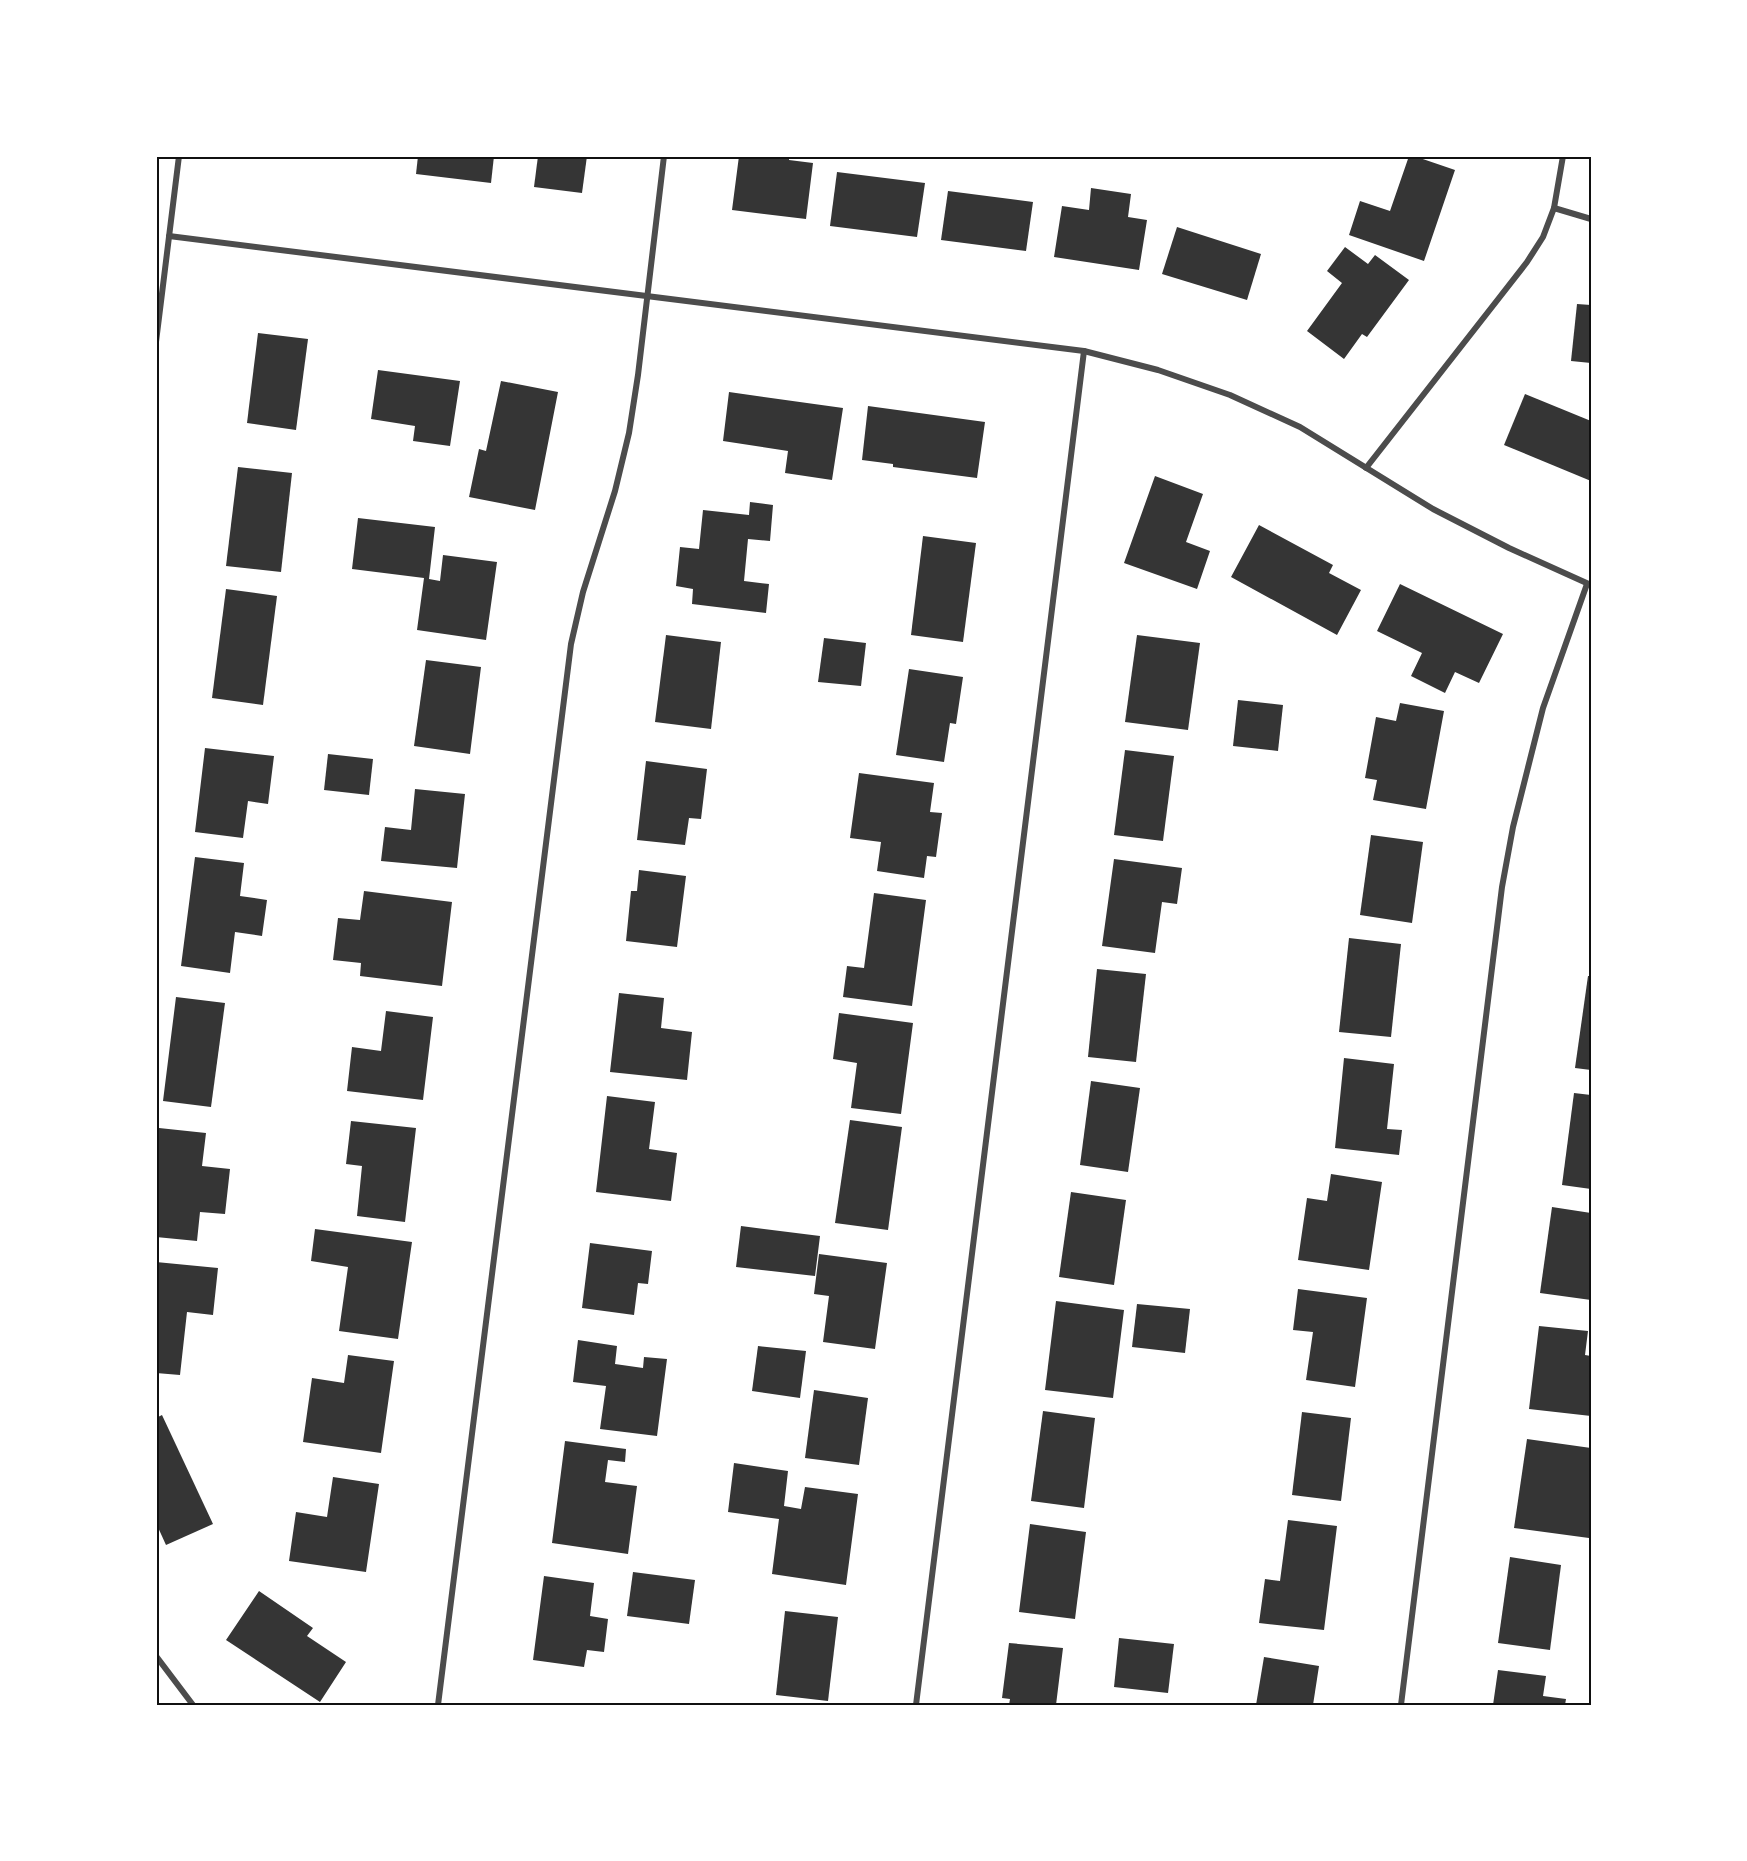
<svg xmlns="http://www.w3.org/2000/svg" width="1747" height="1861" font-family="'Source Sans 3',sans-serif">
	<rect width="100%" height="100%" fill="#fff"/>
	<g fill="#353535">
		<path d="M418,156h76l-3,27 -75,-9z"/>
		<path d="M538,156h49l-5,37 -48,-6z"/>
		<path d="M739,156h50v4l24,3 -7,56 -74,-9z"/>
		<path d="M1409,156h5l41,14 -31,91 -75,-26 11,-34 30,10z"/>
		<path d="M837,172l88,11 -8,54 -87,-11z"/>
		<path d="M1091,188l40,6 -3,23 19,3 -8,50 -85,-13 8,-51 27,4z"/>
		<path d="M948,191l85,11 -7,49 -85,-11z"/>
		<path d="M1177,227l84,27 -14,46 -85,-26z"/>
		<path d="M1345,247l23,17 7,-9 34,25 -42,57 -5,-3 -18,25 -37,-28 35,-48 -15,-12z"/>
		<path d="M1577,304l14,1v58l-20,-2z"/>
		<path d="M258,333l50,6 -12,91 -49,-7z"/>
		<path d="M378,370l82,11 -10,65 -37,-5 2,-15 -44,-7z"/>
		<path d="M501,381l57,11 -23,118 -66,-13 10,-48 7,2z"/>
		<path d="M729,392l114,16 -11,72 -47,-7 3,-22 -65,-10z"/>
		<path d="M1525,394l66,27v60l-87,-36z"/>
		<path d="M868,406l117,16 -8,56 -84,-11v-3l-31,-4z"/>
		<path d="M238,467l54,6 -11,99 -55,-6z"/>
		<path d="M1155,476l48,18 -17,48 24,9 -13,38 -73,-26z"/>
		<path d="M750,502l23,3 -3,36 -22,-2 -4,42 25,3 -3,29 -74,-9 1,-15 -17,-3 4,-39 19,2 4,-39 46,5z"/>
		<path d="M358,518l77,9 -6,52 11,2 3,-26 54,7 -11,78 -69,-10 7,-52 -72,-9z"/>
		<path d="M1259,525l74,40 -4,8 32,17 -24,45 -106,-58z"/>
		<path d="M923,536l53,7 -13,99 -52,-7z"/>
		<path d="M1400,584l103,50 -24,49 -24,-11 -10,21 -34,-17 11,-23 -45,-22z"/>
		<path d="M226,589l51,7 -14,109 -51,-7z"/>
		<path d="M666,635l55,7 -10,87 -56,-7z"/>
		<path d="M1137,635l63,8 -12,87 -63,-8z"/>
		<path d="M824,638l42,5 -5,43 -43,-4z"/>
		<path d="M426,660l55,7 -11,87 -56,-8z"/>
		<path d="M909,669l54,8 -7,47 -6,-1 -6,39 -48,-7z"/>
		<path d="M1238,700l45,5 -5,46 -45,-5z"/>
		<path d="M1400,703l44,8 -18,98 -53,-9 4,-20 -12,-2 11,-61 20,4z"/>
		<path d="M205,748l69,8 -6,48 -20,-3 -5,37 -48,-6z"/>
		<path d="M1125,750l49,6 -11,85 -49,-6z"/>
		<path d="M328,754l45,5 -4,36 -45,-5z"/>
		<path d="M646,761l61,8 -6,50 -12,-1 -4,27 -48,-5z"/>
		<path d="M859,773l75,10 -4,29 12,1 -6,44 -9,-1 -3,22 -47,-7 4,-29 -31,-4z"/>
		<path d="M415,789l50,5 -8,74 -76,-7 4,-34 26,3z"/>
		<path d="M1371,835l52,7 -11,81 -52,-8z"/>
		<path d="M195,857l49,6 -4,33 27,4 -5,36 -27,-4 -5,41 -49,-7z"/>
		<path d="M1114,859l68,9 -5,36 -15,-2 -7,51 -53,-7z"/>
		<path d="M639,870l47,6 -9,71 -51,-6 5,-50h6z"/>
		<path d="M364,891l88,11 -10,84 -82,-10 1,-13 -28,-3 5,-42 22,2z"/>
		<path d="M874,893l52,7 -14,106 -69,-9 4,-31 17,2z"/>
		<path d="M1349,938l52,6 -10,93 -52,-5z"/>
		<path d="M1097,969l49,5 -10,88 -48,-5z"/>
		<path d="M1588,976h3v94l-16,-2z"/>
		<path d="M619,993l45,5 -3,30 31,4 -5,48 -77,-8z"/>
		<path d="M176,997l49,6 -14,104 -48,-6z"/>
		<path d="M386,1011l47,6 -10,83 -76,-9 5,-44 29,4z"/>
		<path d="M839,1013l74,10 -12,91 -50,-6 6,-45 -24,-4z"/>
		<path d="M1344,1058l50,6 -7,65 15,1 -3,25 -64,-7z"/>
		<path d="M1091,1081l49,7 -12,84 -48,-7z"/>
		<path d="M1574,1093l17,2v94l-29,-4z"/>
		<path d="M607,1096l48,6 -6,47 28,4 -6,48 -75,-9z"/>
		<path d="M850,1120l52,7 -14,103 -53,-7z"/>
		<path d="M351,1121l65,7 -11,94 -48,-6 5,-50 -16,-2z"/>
		<path d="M159,1128l47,5 -4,33 28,3 -5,45 -25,-2 -3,29 -41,-4v-83z"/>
		<path d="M1331,1174l51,8 -13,88 -71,-10 9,-62 20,3z"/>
		<path d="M1071,1192l55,8 -12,85 -55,-8z"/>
		<path d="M1552,1207l39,6v87l-51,-7z"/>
		<path d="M741,1226l79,10 -5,40 -79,-9z"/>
		<path d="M315,1229l97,13 -14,97 -59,-8 9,-64 -37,-6z"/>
		<path d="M590,1243l62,8 -4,33 -10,-1 -4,32 -52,-7z"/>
		<path d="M819,1254l68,9 -12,86 -52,-7 6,-46 -15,-2z"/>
		<path d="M156,1262l62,6 -5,47 -26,-3 -7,63 -24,-2z"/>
		<path d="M1298,1289l69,9 -12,89 -49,-7 7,-48 -20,-2z"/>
		<path d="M1056,1301l68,9 -11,88 -68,-8z"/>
		<path d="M1137,1304l53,5 -5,44 -53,-6z"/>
		<path d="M1539,1326l49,5 -3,24 6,1v60l-62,-7z"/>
		<path d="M578,1340l39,6 -2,18 28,4 1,-11 23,2 -10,77 -57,-7 6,-43 -33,-4z"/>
		<path d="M758,1346l48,5 -6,47 -48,-7z"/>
		<path d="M348,1355l46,6 -13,92 -78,-11 9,-64 32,5z"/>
		<path d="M814,1390l54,8 -9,67 -54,-7z"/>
		<path d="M1043,1411l52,7 -11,90 -53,-7z"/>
		<path d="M1302,1412l49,6 -10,83 -49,-6z"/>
		<path d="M162,1415l51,109 -47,21 -10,-22v-105z"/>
		<path d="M1527,1439l64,9v76l-2,14 -75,-10z"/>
		<path d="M565,1441l61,8 -1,13 -17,-2 -3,22 32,4 -9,68 -76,-11z"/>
		<path d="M734,1463l54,8 -4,35 17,3 4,-22 53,7 -12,91 -74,-11 7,-55 -51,-7z"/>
		<path d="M333,1477l46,7 -13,88 -77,-11 7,-49 31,5z"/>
		<path d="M1288,1520l49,6 -13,104 -65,-7 6,-44 15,2z"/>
		<path d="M1030,1524l56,8 -11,87 -56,-7z"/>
		<path d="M1510,1557l51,8 -11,85 -52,-7z"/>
		<path d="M633,1572l62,8 -6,44 -62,-8z"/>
		<path d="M544,1576l50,7 -4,33 18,3 -4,33 -17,-2 -3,17 -51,-7z"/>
		<path d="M259,1591l54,37 -6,8 39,26 -26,40 -94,-62z"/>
		<path d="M785,1611l53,6 -10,84 -52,-6z"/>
		<path d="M1119,1638l55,6 -6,49 -54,-6z"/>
		<path d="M1009,1643l54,5 -7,57h-47l1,-6 -8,-1z"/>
		<path d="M1264,1657l55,9 -6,39h-57z"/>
		<path d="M1498,1670l48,6 -3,20 23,3 -1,6h-72z"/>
	</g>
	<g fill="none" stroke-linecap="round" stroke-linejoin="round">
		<g stroke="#4c4c4c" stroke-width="6">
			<path d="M1554,208l37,11"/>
			<path d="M169,236l915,115 74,19 72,25 70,32 133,82 76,39 82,37"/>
			<path d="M156,342l23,-186"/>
			<path d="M1366,468l133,-170 28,-36 16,-25 11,-29 9,-52"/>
			<path d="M156,1656l37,49"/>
			<path d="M438,1705l133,-1061 12,-52 32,-101 14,-58 9,-58 26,-219"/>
			<path d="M916,1705l168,-1354"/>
			<path d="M1401,1705l101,-818 11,-60 30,-119 44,-124"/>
		</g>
	</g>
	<rect width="1747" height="1861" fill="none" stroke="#ffffff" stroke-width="315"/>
	<rect x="158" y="158" width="1432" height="1546" fill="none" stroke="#111" stroke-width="2"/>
</svg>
